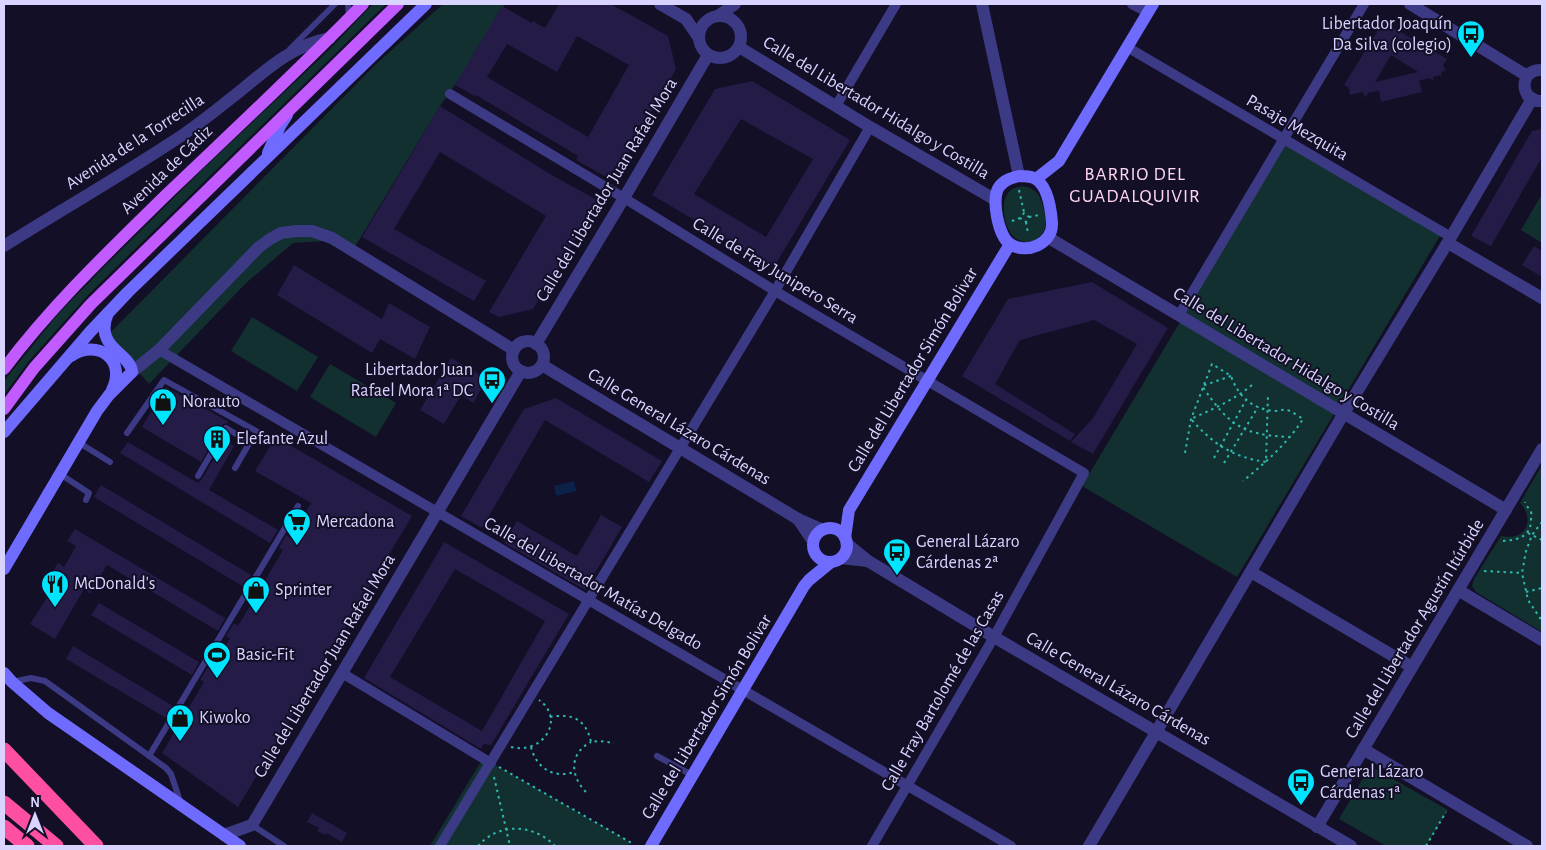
<svg xmlns="http://www.w3.org/2000/svg" width="1546" height="850" font-family="'Alegreya Sans',sans-serif">
	<rect width="100%" height="100%" fill="#130f26"/>
	<g fill="#12302f">
		<path d="M373,4h13l-297,290 -60,67 -25,34v-14l55,-68 43,-44 103,-102 122,-115z"/>
		<path d="M443,4h62l-50,81 -15,21 -90,149 -26,-14 -31,2 -47,40 -97,101 -42,-48 268,-271z"/>
		<path d="M1290,138l154,91 -207,348 -155,-91z"/>
		<path d="M1023,186c5,1 11,3 14,7 6,7 11,28 7,37 -6,15 -26,16 -34,2 -6,-9 -10,-31 -1,-40 3,-4 9,-5 14,-6z"/>
		<path d="M1542,194v49l-21,-13z"/>
		<path d="M252,317l66,40 -21,34 -66,-40z"/>
		<path d="M330,364l66,39 -20,34 -66,-40z"/>
		<path d="M1542,465v167l-66,-40 -4,-6 2,-7 27,-43c24,5 35,-15 19,-33z"/>
		<path d="M483,758l147,84 -2,4h-198z"/>
		<path d="M1370,766l78,44 -22,36h-40l-47,-27z"/>
	</g>
	<path fill="#0c2248" d="M574,481l2,10 -20,5 -2,-10z"/>
	<g fill="#241b47" fill-rule="evenodd">
		<path d="M559,4h52l57,32 8,33 -63,112 -37,-21 2,-4 -102,-61v2l-21,-12 47,-79 30,17 1,-2 12,7zM577,36l52,29 -41,72 -101,-60 20,-33 50,28z"/>
		<path d="M1383,22l64,37 -4,6 3,6 -5,1 1,3 -9,2 1,4 -5,-3 -10,3 3,11 -41,10 -2,-11 -11,2 -3,5 -2,-6 -13,3 -1,-7 -5,-3zM1391,55l27,17 -43,10z"/>
		<path d="M752,81l98,59 -76,127 -122,-72 63,-106zM741,119l72,40 -47,78 -72,-43z"/>
		<path d="M440,106l110,68 49,27 -66,108 -34,8 -10,-5 57,-96 -106,-64 -46,77 92,52 -12,20 -112,-64z"/>
		<path d="M1542,129v28l-51,89 -20,-10 61,-105z"/>
		<path d="M1534,246l8,5v26l-20,-12z"/>
		<path d="M294,265l88,54 7,-16 41,24 -15,32 -35,-20 -8,14 -95,-58z"/>
		<path d="M1092,282l76,46 -75,126 -22,-12 22,-24 44,-74 -43,-24 -74,20 -25,44 80,50 -5,7 -108,-65 46,-77z"/>
		<path d="M451,358l36,21 -14,24 -12,-8 -17,29 -24,-14z"/>
		<path d="M166,387l63,35 -7,3 -21,37 -59,-35z"/>
		<path d="M556,398l106,63 -13,21 -104,-62 -63,108 -21,-12 63,-107z"/>
		<path d="M276,437l136,79 -174,291 -76,-54 16,-27 -4,-2 7,-13 4,3 19,-32 -4,-2 8,-13 4,2 18,-31 -4,-2 8,-13 4,3 19,-32 -4,-2 7,-12 4,2 19,-32 -4,-2 7,-13 4,3 21,-35 -56,-32z"/>
		<path d="M225,440l9,6 -25,44 69,40 -8,13 -150,-90 8,-11 70,41 4,-4z"/>
		<path d="M101,485l150,90 -7,12 -150,-90z"/>
		<path d="M601,515l21,12 -37,63 -81,-47 13,-22 60,35z"/>
		<path d="M75,529l150,89 -7,13 -111,-66 -17,29 -6,-5 -29,50 -25,-15 24,-37 -8,-5 12,-19 6,4 12,-21 -9,-5z"/>
		<path d="M444,542l125,72 -78,131 -8,-1 -2,5 -117,-71zM455,569l90,52 -63,110 -92,-54z"/>
		<path d="M99,603l100,59 -7,13 -101,-60z"/>
		<path d="M73,646l100,60 -7,12 -100,-59z"/>
		<path d="M312,813l35,20 -5,9 -16,-9 -1,2 -8,-4 2,-3 -12,-6z"/>
	</g>
	<g fill="none" stroke-linecap="round" stroke-linejoin="round">
		<g stroke="#2fb8b0" stroke-width="2" stroke-dasharray="2.5 4" stroke-linecap="butt">
			<path d="M1019,190l5,22"/>
			<path d="M1029,217l10,-2"/>
			<path d="M1012,221l8,-3 4,-5 5,4 -3,5 -6,-4"/>
			<path d="M1026,222l2,12"/>
			<path d="M1231,376l-29,10c27,39 40,49 87,51"/>
			<path d="M1252,385c-18,15 -39,24 -61,34 22,25 41,38 75,43l2,-68"/>
			<path d="M1185,453l6,-34 21,-55 19,12c7,20 21,33 43,35 4,0 8,-2 12,-1 5,0 12,6 17,9 -16,25 -38,44 -60,62"/>
			<path d="M1214,458l32,-58"/>
			<path d="M1224,463l34,-56"/>
			<path d="M1542,522l-10,13 -6,16 -4,22 6,27 14,21"/>
			<path d="M1528,533l14,7"/>
			<path d="M1503,541c14,-1 28,-4 28,-21 0,-3 1,-5 0,-8 -2,-4 -5,-6 -6,-10"/>
			<path d="M1484,571l38,2"/>
			<path d="M1526,592l16,-4"/>
			<path d="M550,717c22,-4 36,2 41,25l9,-1 14,2"/>
			<path d="M511,747c32,8 55,-28 28,-47"/>
			<path d="M531,747c5,21 23,32 43,25"/>
			<path d="M499,767l131,75 -2,4"/>
			<path d="M494,777l16,69"/>
			<path d="M586,792c-16,-16 -17,-39 5,-50"/>
			<path d="M478,846c21,-24 56,-22 77,0"/>
			<path d="M1426,846l20,-34"/>
		</g>
		<g stroke="#3d3a85" stroke-width="6">
			<path d="M348,4l1,13"/>
			<path d="M290,49l45,-45"/>
			<path d="M127,433l37,-53 103,57"/>
			<path d="M78,442l32,20"/>
			<path d="M60,474l29,19 -3,7"/>
			<path d="M198,476l28,-48 24,14 -15,26"/>
			<path d="M12,682l19,-4 14,3 121,87 5,6 10,30"/>
			<path d="M149,756l149,-250"/>
			<path d="M657,756l35,19"/>
			<path d="M252,825l32,21"/>
		</g>
		<g stroke="#3d3a85" stroke-width="10">
			<path d="M1132,4l15,8"/>
			<path d="M1127,47l324,190"/>
			<path d="M450,94l174,104 151,93 309,182 -90,164 -122,209"/>
			<path d="M836,106l60,-102"/>
			<path d="M1179,315l185,-311"/>
			<path d="M159,350l852,496"/>
			<path d="M342,673l149,90"/>
			<path d="M440,846l335,-555 95,-164"/>
		</g>
		<g stroke="#3d3a85" stroke-width="12">
			<path d="M1049,238l457,272"/>
			<path d="M1448,243l94,55"/>
			<path d="M536,344l88,-146 84,-143"/>
			<path d="M1251,572l161,95"/>
			<path d="M1458,590l84,50"/>
			<path d="M1363,749l164,97"/>
			<path d="M1317,827l225,-378"/>
			<path d="M224,835l28,-10 269,-454"/>
			<path d="M1089,846l255,-433 107,-176 81,-138"/>
		</g>
		<g stroke="#3d3a85" stroke-width="12">
			<path d="M660,4l26,15 13,19"/>
			<path d="M982,4l37,172"/>
			<path d="M1410,4l117,72"/>
			<circle cx="720" cy="37" r="21"/>
			<path d="M718,16l17,-12"/>
			<path d="M739,47l131,80 124,72"/>
			<path d="M1542,70c-15,-1 -22,13 -14,26l9,5h5"/>
			<path d="M4,246c56,-35 113,-68 168,-104 24,-15 45,-33 67,-50 28,-23 54,-47 91,-54"/>
			<circle cx="528" cy="357" r="16"/>
			<path d="M542,365l256,154 25,11"/>
			<path d="M132,372l27,-22 100,-103 11,-8 11,-6 16,-2h15l20,7 182,112"/>
			<path d="M798,519l15,22"/>
			<path d="M846,543l22,18 126,76 357,209"/>
			<path d="M841,558l27,3"/>
		</g>
		<g stroke="#6f6bff" stroke-width="12">
			<path d="M268,153l12,-27 7,-11"/>
			<path d="M1019,176c5,0 10,0 15,2 14,7 17,31 18,45 1,21 -26,32 -42,21 -12,-8 -19,-46 -11,-57 5,-7 12,-9 20,-11z"/>
			<path d="M1036,179l23,-18 94,-157"/>
			<path d="M71,356c27,-18 56,4 41,34"/>
			<path d="M4,432l86,-100 38,-40 298,-288"/>
			<circle cx="830" cy="545" r="17"/>
			<path d="M845,538l4,-28 161,-266"/>
			<path d="M4,569l93,-158 12,-16 23,-23c-1,-19 -39,-24 -24,-59"/>
			<path d="M4,673l8,9 36,31 192,133"/>
			<path d="M651,846l153,-260 5,-6 22,-18"/>
		</g>
		<g stroke="#c25bff" stroke-width="12">
			<path d="M4,369c48,-64 106,-119 163,-175 66,-63 133,-125 196,-190"/>
			<path d="M4,409l30,-41 57,-64 307,-300"/>
		</g>
		<g stroke="#ff4fa3" stroke-width="15">
			<path d="M4,750l92,96"/>
			<path d="M4,803l52,43"/>
			<path d="M4,827l23,19"/>
		</g>
	</g>
	<defs>
		<g id="bus-pin" transform="scale(1.4375)"><path d="M0 17L-7.5 6A9.5 9.5 0 1 1 7.5 6Z" fill="#00e5ff" stroke="#130f26"/><path d="M-5-6H5V4H4V6H2V4H-2V6H-4V4H-5ZM-3.5-4V0h7V-4ZM-3.5 1.2v1.5H-2V1.2ZM2 1.2v1.5H3.5V1.2Z" fill="#111"/></g>
		<g id="shop-pin" transform="scale(1.4375)"><path d="M0 17L-7.5 6A9.5 9.5 0 1 1 7.5 6Z" fill="#00e5ff" stroke="#130f26"/><path d="M-5-2.5h2.3a2.7 3.5 0 0 1 5.4 0H5L5.5 6h-11ZM-1.5-2.5h3a1.5 2.3 0 0 0-3 0Z" fill="#111"/></g>
		<g id="building-pin" transform="scale(1.4375)"><path d="M0 17L-7.5 6A9.5 9.5 0 1 1 7.5 6Z" fill="#00e5ff" stroke="#130f26"/><path d="M-4-6H4V6H1V3H-1V6H-4ZM-2.5-4.3h1.7v1.8h-1.7ZM.8-4.3h1.7v1.8H.8ZM-2.5-1h1.7V.8h-1.7ZM.8-1h1.7V.8H.8Z" fill="#111"/></g>
		<g id="supermarket-pin" transform="scale(1.4375)"><path d="M0 17L-7.5 6A9.5 9.5 0 1 1 7.5 6Z" fill="#00e5ff" stroke="#130f26"/><path d="M-6-5.5h2.5l.6 2H6L4.5 2H-2.5L-4.4-4H-6ZM-1.5 3.2a1.3 1.3 0 1 0 .1 0ZM3 3.2a1.3 1.3 0 1 0 .1 0Z" fill="#111"/></g>
		<g id="restaurant-pin" transform="scale(1.4375)"><path d="M0 17L-7.5 6A9.5 9.5 0 1 1 7.5 6Z" fill="#00e5ff" stroke="#130f26"/><path d="M-5-6h1v4h1v-4h1v4h1v-4h1v5L-1.5 .5V6h-2V.5L-5-1ZM5-6V6H3V1.5H1.5Q1.5-4 5-6Z" fill="#111"/></g>
		<g id="stadium-pin" transform="scale(1.4375)"><path d="M0 17L-7.5 6A9.5 9.5 0 1 1 7.5 6Z" fill="#00e5ff" stroke="#130f26"/><path d="M0-5a6.5 5 0 1 0 0 10a6.5 5 0 1 0 0-10ZM-3.5-1.8h7v3.6h-7Z" fill="#111"/></g>
	</defs>
	<g fill-rule="evenodd">
		<use href="#bus-pin" x="1471" y="34"/>
		<use href="#bus-pin" x="492" y="380"/>
		<use href="#shop-pin" x="163" y="402"/>
		<use href="#building-pin" x="217" y="439"/>
		<use href="#supermarket-pin" x="297" y="522"/>
		<use href="#bus-pin" x="897" y="552"/>
		<use href="#restaurant-pin" x="55" y="584"/>
		<use href="#shop-pin" x="256" y="590"/>
		<use href="#stadium-pin" x="217" y="655"/>
		<use href="#shop-pin" x="180" y="718"/>
		<use href="#bus-pin" x="1301" y="782"/>
	</g>
	<g text-anchor="middle" dominant-baseline="central" stroke-width="4" stroke-linejoin="round" paint-order="stroke">
		<g font-size="18" fill="#d9d4ff" stroke="#130f26" text-anchor="start">
			<text x="1452" y="24" text-anchor="end">Libertador Joaquín<tspan x="1452" dy="21">Da Silva (colegio)</tspan></text>
			<text x="473" y="370" text-anchor="end">Libertador Juan<tspan x="473" dy="21">Rafael Mora 1ª DC</tspan></text>
			<text x="182" y="402">Norauto</text>
			<text x="236" y="439">Elefante Azul</text>
			<text x="316" y="522">Mercadona</text>
			<text x="916" y="542">General Lázaro<tspan x="916" dy="21">Cárdenas 2ª</tspan></text>
			<text x="74" y="584">McDonald's</text>
			<text x="275" y="590">Sprinter</text>
			<text x="236" y="655">Basic-Fit</text>
			<text x="199" y="718">Kiwoko</text>
			<text x="1320" y="772">General Lázaro<tspan x="1320" dy="21">Cárdenas 1ª</tspan></text>
		</g>
		<g font-size="18" fill="#d9d4ff" stroke="#130f26">
			<text transform="translate(876 108) rotate(31)">Calle del Libertador Hidalgo y Costilla</text>
			<text transform="translate(1297 128) rotate(30)">Pasaje Mezquita</text>
			<text transform="translate(135 142) rotate(-33)">Avenida de la Torrecilla</text>
			<text transform="translate(167 170) rotate(-44)">Avenida de Cádiz</text>
			<text transform="translate(607 190) rotate(-59)">Calle del Libertador Juan Rafael Mora</text>
			<text transform="translate(775 271) rotate(31)">Calle de Fray Junipero Serra</text>
			<text transform="translate(1286 359) rotate(31)">Calle del Libertador Hidalgo y Costilla</text>
			<text transform="translate(913 370) rotate(-59)">Calle del Libertador Simón Bolivar</text>
			<text transform="translate(679 427) rotate(31)">Calle General Lázaro Cárdenas</text>
			<text transform="translate(593 584) rotate(30)">Calle del Libertador Matías Delgado</text>
			<text transform="translate(1415 629) rotate(-59)">Calle del Libertador Agustín Itúrbide</text>
			<text transform="translate(325 666) rotate(-59)">Calle del Libertador Juan Rafael Mora</text>
			<text transform="translate(1118 689) rotate(30)">Calle General Lázaro Cárdenas</text>
			<text transform="translate(943 691) rotate(-60)">Calle Fray Bartolomé de las Casas</text>
			<text transform="translate(707 717) rotate(-59)">Calle del Libertador Simón Bolivar</text>
		</g>
		<g font-size="19" letter-spacing="1" fill="#ffd6f0" stroke="#130f26">
			<text x="1135" y="174">BARRIO DEL<tspan x="1135" dy="22">GUADALQUIVIR</tspan></text>
		</g>
	</g>
	<rect width="1546" height="850" fill="none" stroke="#d9d4ff" stroke-width="10"/>
	<g transform="translate(35 815)" stroke="#130f26" stroke-width="4" paint-order="stroke">
	<path d="M0-4L9 19L0 12L-9 19Z" fill="#d9d4ff"/>
	<text y="-8" font-size="14" font-weight="bold" text-anchor="middle" fill="#d9d4ff">N</text>
	</g>
</svg>
